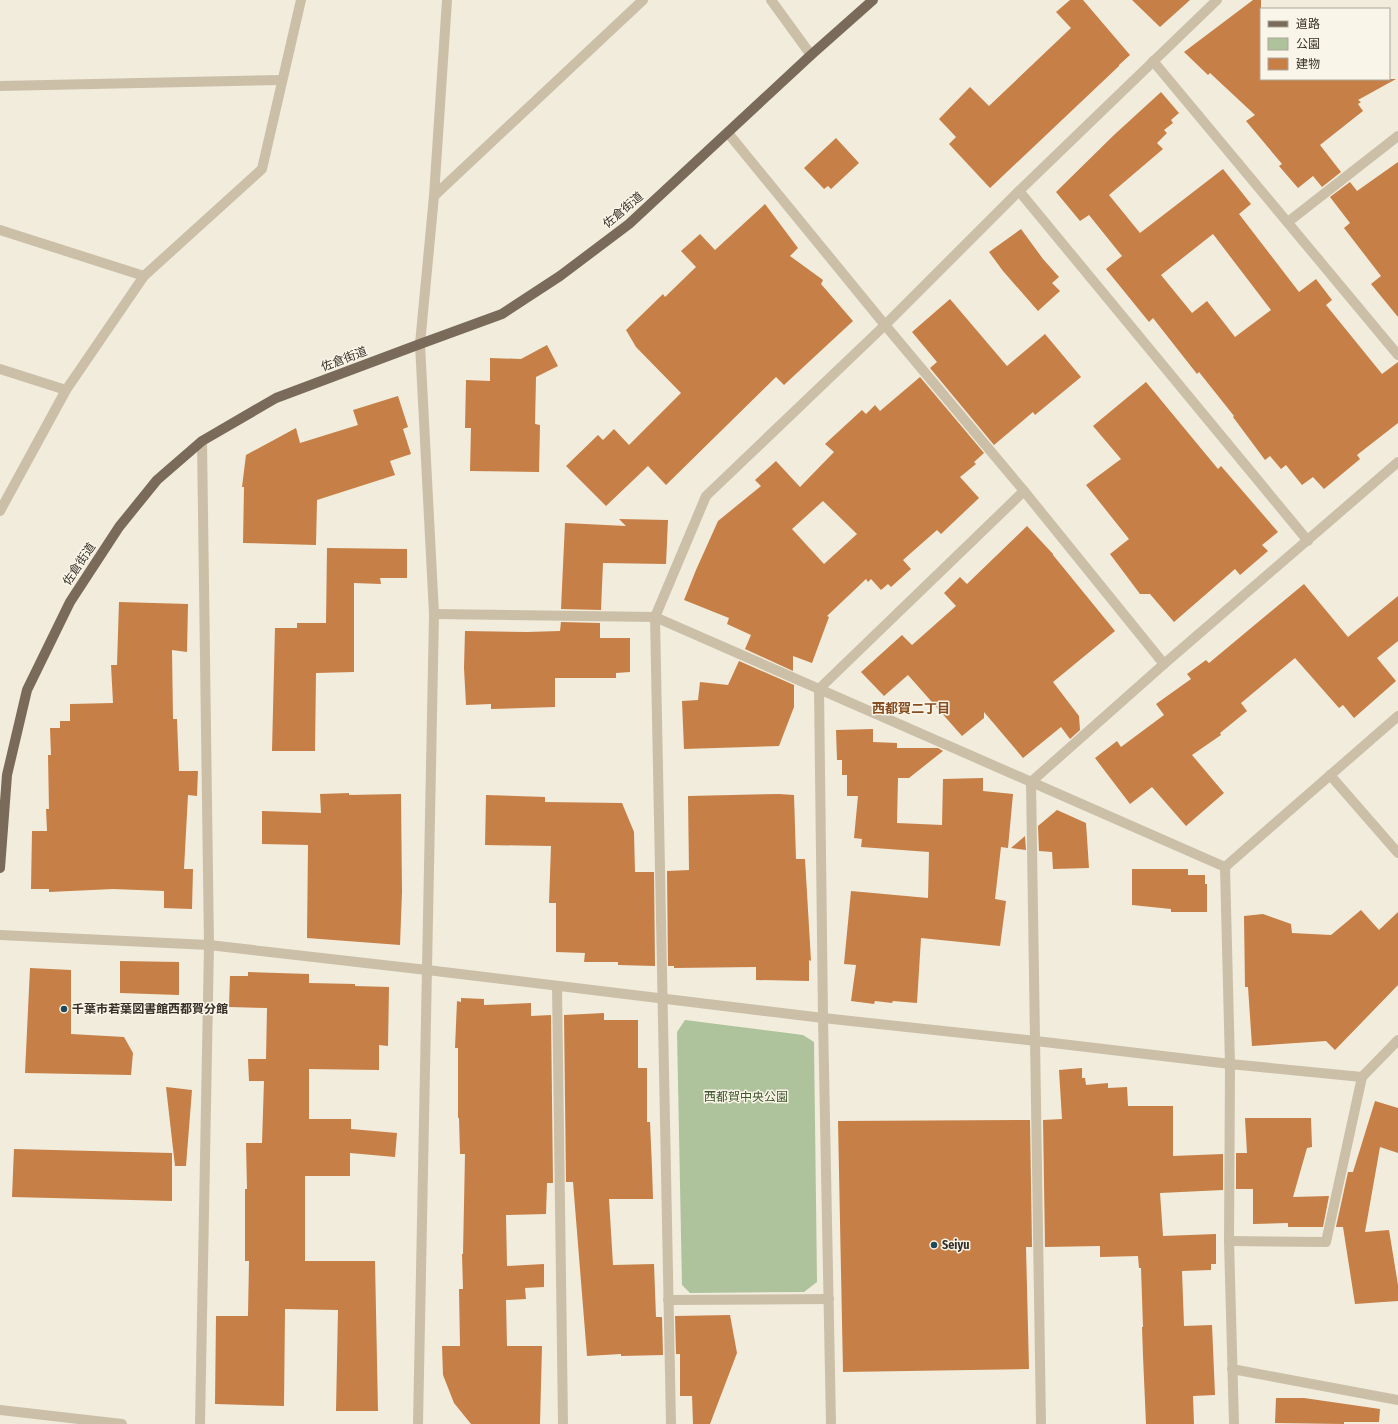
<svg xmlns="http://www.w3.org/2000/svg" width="1398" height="1424" font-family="'Fira Sans Condensed','Noto Sans JP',sans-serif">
	<rect width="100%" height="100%" fill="#f2ecdc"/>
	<path fill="#aec29c" d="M685,1020l118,15 11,7 3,240 -13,10 -114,1 -8,-8 -5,-253z"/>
	<g fill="#c67f46" fill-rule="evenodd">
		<path d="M1070,0h13l47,55 -11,10v1l-129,122 -41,-44 7,-7 -17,-18 31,-32 19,19 82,-78 -15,-16z"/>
		<path d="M1132,0h58l-30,27z"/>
		<path d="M1253,0h8v79h135l-38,21 3,2 -3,2 5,7 -43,34 21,27 -19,15 -9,-11 -15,12 -19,-22 3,-2 -36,-43 9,-6 -45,-42 -2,2 -24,-23z"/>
		<path d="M1161,92l18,21 -8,7 2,3 -9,7 3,3 -10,10 6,6 -54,46 31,38 83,-64 28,35 -12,10 60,78 17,-13 16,21 -6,5 56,69 16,-12v61l-41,32 3,4 -36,30 -11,-12 -11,8 -16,-20 -5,4 -11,-13 -5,4 -32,-43 1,-1 -35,-44 -2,2 -44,-56 -4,4 -43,-53 16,-13 -33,-41 -9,6 -24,-29 58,-57zM1213,234l58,76 -36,27 -28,-36 -15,12 -31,-38z"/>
		<path d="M836,138l23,25 -28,26 -3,-3 -4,3 -20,-21z"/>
		<path d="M1398,162v155l-27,-33 10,-8 -37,-48 6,-5 -20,-26 20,-15 7,9z"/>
		<path d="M765,204l33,44 -8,8 33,24 -2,4 32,37 -69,64 -8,-8 -110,108 -18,-19 -42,40 -40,-40 32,-31 5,5 11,-11 15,16 52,-52 -45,-46 -10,-17 37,-36 2,3 31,-30 -15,-16 19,-17 15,16z"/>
		<path d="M1021,229l22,30 16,18 -7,6 8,8 -22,20 -35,-40 -14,-19z"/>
		<path d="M950,299l57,67 38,-32 36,43 -46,38 -2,-3 -39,33 -64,-77 7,-6 -25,-30z"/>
		<path d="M547,345l11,21 -22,11 -1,47 5,1 -1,47 -69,-1 1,-43h-6l1,-48 24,1v-23l31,1z"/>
		<path d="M920,377l64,76 -10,9 2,2 -16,13 19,21 -38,36 -4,-4 -34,30 8,9 -20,18 -3,-3 -7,6 -10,-11 -3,3 -2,-3 -39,37 2,1 -17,46 -19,-7v15l-48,-22 6,-14 -24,-11 2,-6 -45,-18 12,-30 22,-49 43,-35 -6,-6 21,-19 24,26 34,-35 -9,-8 37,-34 4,4 9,-9 5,6zM823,501l34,33 -33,30 -32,-35z"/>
		<path d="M1146,382l72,87 3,-3 57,66 -16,13 6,6 -28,24 -5,-6 -61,53 -24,-28h-10l-30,-40 19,-15 -43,-54 35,-26 -28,-33z"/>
		<path d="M398,396l10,31 -5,2 8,25 -21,7 5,14 -78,25 -1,45 -73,-2 1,-56h-2l4,-32 50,-27 4,15 58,-18 -5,-15z"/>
		<path d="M619,519l49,1 -2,44 -63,-1 -2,47 -40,-1 4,-86 61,3z"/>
		<path d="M1027,526l26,28v1l62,76 -62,51 26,34 1,14 -10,9 -9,-12 -38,31 -39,-46v6l-22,18 -54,-61 -24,21 -23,-24 41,-37 10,10 44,-39 -12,-13 16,-16 7,7z"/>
		<path d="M327,548l80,1v29h-27l1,6 -27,-1v89l-38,1 -1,78h-43l3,-123h22v-5h29z"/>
		<path d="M1304,584l44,53 50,-41v45l-21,17 19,23 -42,37 -11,-13 -4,3 -44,-50 -54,45 6,8 -27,22 1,2 -29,20 32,38 -38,33 -34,-39 -22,17 -35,-46 22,-17 4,6 43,-32 -8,-11 35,-25 -4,-5 19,-14 3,3z"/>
		<path d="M119,602l69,2 -1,48 -15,-2 1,69h4l2,52h19l-1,25 -9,-1 -4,74h9l-1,40 -28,-1v-17l-51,-2 -64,3v-3h-18l1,-58h15l-1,-22h3l-1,-54h3l-1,-27h10v-7h10v-17l43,-1 -2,-38h6z"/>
		<path d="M561,622l39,1v15h30v34l-14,1v5h-61v29l-64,2v-5l-25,1 -2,-37 1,-37 62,1 33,-1z"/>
		<path d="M739,661l55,24v22l-15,39 -95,3 -2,-48 16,-1 2,-18 28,3z"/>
		<path d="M873,729v13l24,1v5h41l5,3 -34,27h-11l-1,45 45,2 1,-46 40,-1v13l30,3 -5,54 -7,-1 -6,52 11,2 -6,45 -79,-8 -4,65 -24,-2 -1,2 -17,-2 -1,3 -23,-3 5,-36 -12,-1 7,-73 77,7 1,-46 -68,-5 1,-8 -8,-1 4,-42h-11v-21h-5v-15h-5l-1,-30z"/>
		<path d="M349,793v2l52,-1 1,98 -2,53 -93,-7 1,-93 -46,-1v-33l59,2 -1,-19z"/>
		<path d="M779,794l15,1 2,64h9l6,102 -2,-1v21l-53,-1v-13l-82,1v-2h-6l-1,-95 22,-1 -1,-74z"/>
		<path d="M486,795l59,2v5l77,1 12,29 1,40h19l1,94 -37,-1v-3h-34l1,-9 -29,-1v-49h-7l2,-57 -66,-1z"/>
		<path d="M1057,810l29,13 3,45 -36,1 -1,-17 -13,-1 -1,-25z"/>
		<path d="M1025,836l1,14 -15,-2z"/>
		<path d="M1132,869h56v6h17v9h2v28h-36v-3l-39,-4z"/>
		<path d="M1361,910l18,20 19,-18v73l-63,65 -9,-9 -74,5 -4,-59h-3l-1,-71 19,-2 28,10 1,9 39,2z"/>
		<path d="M120,961l59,1v33l-59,-2z"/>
		<path d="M30,968l41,2v64l53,3 9,16 -2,22 -106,-2z"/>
		<path d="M248,972l61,2v9l46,1v2l34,1 -1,59 -9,-1v25l-70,-1v50h42v10l46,4 -2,24 -45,-4v23h-45v85h70l3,150h-42l2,-101 -53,-1 -1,97 -69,-2 1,-88h32l1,-55h-4v-72h2l-1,-46h16l2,-62h-15l-1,-22h18l1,-51 -38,-1 1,-31h18z"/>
		<path d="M461,998l23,1v6l47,-2v13l20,-1 2,168h-6l-1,31 -40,1 1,51 37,-2v23l-19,1 1,11 -20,1 1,46h35l-2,78h-69l-17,-21 -11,-28 -1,-29h18l-1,-57h4l-1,-35h1l2,-100h-5l-1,-36h-1v-70h-3l2,-47 4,1z"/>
		<path d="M604,1013v7h34v48h9v54h3l2,46 1,31h-44l4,66 41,-1 2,53h6l1,38 -42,1v-2l-34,2 -14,-174h-7l-2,-167z"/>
		<path d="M1082,1068v10h3l1,7 22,-2v5l19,-1 1,19h45v50l50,-2v36l-63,3 3,43 53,-2v30h-5v6l-29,1 2,55 28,-1 3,70 -22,1 1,28h-48l-3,-68 -1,-29h1l-2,-59h-2l-1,-12 -38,1v-11l-55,1 -2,-127 19,-1 -3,-49z"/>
		<path d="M166,1087l26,3 -6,76h-11z"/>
		<path d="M1375,1101l23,7v45l-18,-6 -15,85 24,-2 9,55v16l-43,3 -12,-77h-7l12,-55h5z"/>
		<path d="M1245,1118h66l1,29 -5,1 -14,49 36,-1 -6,31h-35v-4l-35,1v-35h-17v-36h11z"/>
		<path d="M1030,1120l2,127h-6l3,122 -186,3 -5,-251z"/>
		<path d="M14,1149l158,4v48l-160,-4z"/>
		<path d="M730,1315l7,38 -27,71h-17l-1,-28h-12v-42h-4l-1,-38z"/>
		<path d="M1276,1398h28l76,11 -1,13h-35v2l-69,-1z"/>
	</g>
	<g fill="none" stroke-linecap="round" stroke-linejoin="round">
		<g stroke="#cbbfa8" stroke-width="10">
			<path d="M771,0l40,55"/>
			<path d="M1153,61l245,294"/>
			<path d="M0,86l282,-6"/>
			<path d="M728,133l157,192 139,166 140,173"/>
			<path d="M1019,191l289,350"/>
			<path d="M434,196l209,-196"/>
			<path d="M1288,222l110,-86"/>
			<path d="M0,230l144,46"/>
			<path d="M0,369l66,21"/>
			<path d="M0,511l66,-121 78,-114 118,-107 39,-169"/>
			<path d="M434,614l221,3 570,250 173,-151"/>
			<path d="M1330,775l68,78"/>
			<path d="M1225,867l5,197 -1,177 5,183"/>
			<path d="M0,935l209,10 218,25 396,48 213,23 194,23 132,13 36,-37"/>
			<path d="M557,986l6,438"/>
			<path d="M1229,1241l97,1 36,-165"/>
			<path d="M668,1300l161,-1"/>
			<path d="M1232,1369l166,31"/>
			<path d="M0,1410l122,14"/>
			<path d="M200,1424l9,-479 -7,-504"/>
			<path d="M671,1424l-16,-807 51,-121 179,-171 134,-134 198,-191"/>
			<path d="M831,1424l-8,-406 -4,-329 205,-198"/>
			<path d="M1041,1424l-10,-642 133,-118 234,-202"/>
		</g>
		<path stroke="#cbbfa8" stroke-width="10" d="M418,1424l16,-810 -14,-270 14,-148 13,-196"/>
		<path stroke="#796a59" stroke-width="10" d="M0,868l7,-93 20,-85 43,-88 49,-75 38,-47 45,-39 74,-43 144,-54 82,-30 58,-38 69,-52 182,-169 62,-55"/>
	</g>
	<g fill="#1e4959" stroke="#faf5e9" stroke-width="1.5">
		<circle cx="64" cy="1009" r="4"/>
		<circle cx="934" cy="1245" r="4"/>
	</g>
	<g text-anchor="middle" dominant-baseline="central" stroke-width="3" stroke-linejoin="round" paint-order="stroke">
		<g font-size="12" fill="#373028" stroke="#faf5e9">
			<text transform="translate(623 210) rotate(-40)">佐倉街道</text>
			<text transform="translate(344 359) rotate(-21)">佐倉街道</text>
			<text transform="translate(79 564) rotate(-56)">佐倉街道</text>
		</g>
		<g font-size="12" font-weight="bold" fill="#373028" stroke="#faf5e9" text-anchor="start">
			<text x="72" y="1009">千葉市若葉図書館西都賀分館</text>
			<text x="942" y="1245">Seiyu</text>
		</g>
		<g font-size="12" fill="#3e562c" stroke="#faf5e9">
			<text x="746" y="1097">西都賀中央公園</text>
		</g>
		<g font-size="13" font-weight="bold" fill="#874d21" stroke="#faf5e9">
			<text x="911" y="708">西都賀二丁目</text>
		</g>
	</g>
	<rect x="1260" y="8" width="130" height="72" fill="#faf5e9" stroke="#aca69c"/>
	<rect x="1268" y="21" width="20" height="6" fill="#796a59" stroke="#aca69c"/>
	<text x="1296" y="28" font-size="12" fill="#373028">道路</text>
	<rect x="1268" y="38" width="20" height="12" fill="#aec29c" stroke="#aca69c"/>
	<text x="1296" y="48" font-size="12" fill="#373028">公園</text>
	<rect x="1268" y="58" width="20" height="12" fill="#c67f46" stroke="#aca69c"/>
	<text x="1296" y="68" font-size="12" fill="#373028">建物</text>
</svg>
